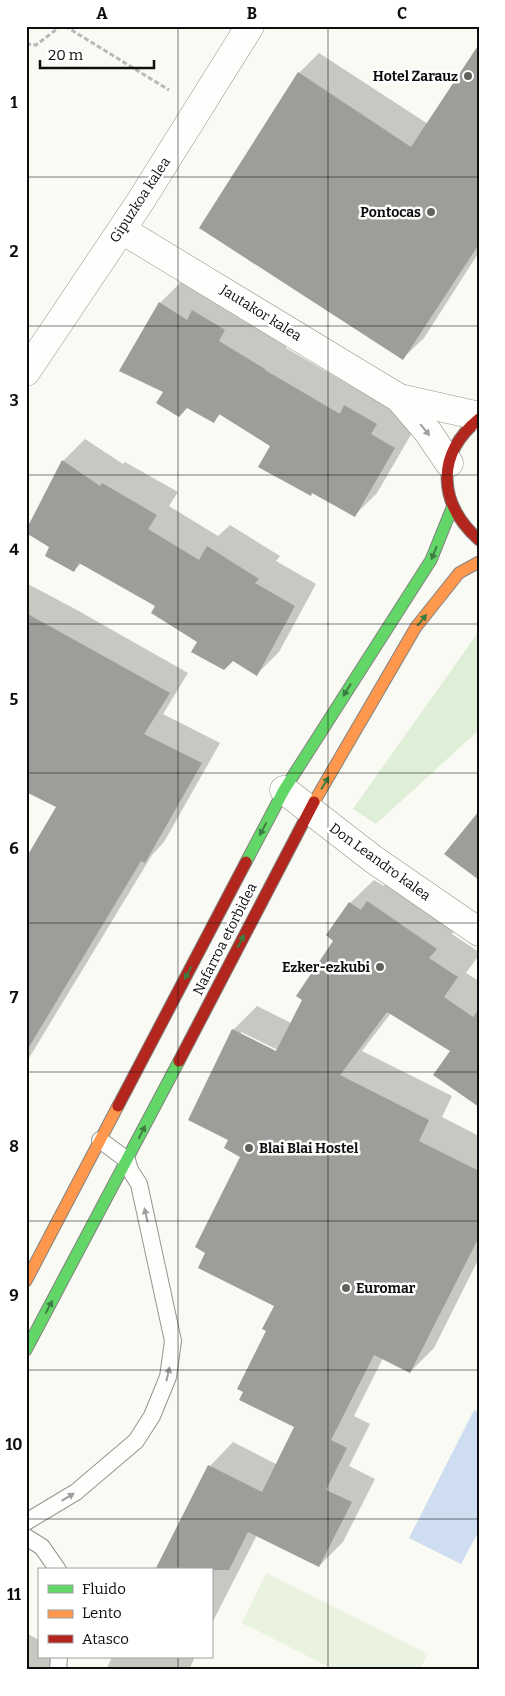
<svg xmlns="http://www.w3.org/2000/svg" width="505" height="1696" font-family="Bitter,serif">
	<rect width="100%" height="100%" fill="#fafaf4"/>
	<path fill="#dfeed6" d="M479,631v99l-103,94 -23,-15z"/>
	<path fill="#eaf2e0" d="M266,1573l162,81 -8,16h-85l-93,-47z"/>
	<path fill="#ceddf0" d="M474,1410l5,2v119l-18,33 -52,-26z"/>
	<g fill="#0003" fill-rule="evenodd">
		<path d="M479,46v206l-55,86 -21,20 -104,-285 20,-20 109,71z"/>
		<path d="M182,281l64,26 -6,11 46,28v2l74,43 7,-7 31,17 -6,10 24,15 -39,67 -22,22 -83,-70 -51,-31 -8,7 -49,-30 -4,-88z"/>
		<path d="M85,439l38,25 2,-2 53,30 -9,14 49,30 12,-11 50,31 -4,5 40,23 -37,68 -22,22 -100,-68 -75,-43 -8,7 -24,-23 13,-86z"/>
		<path d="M26,583l51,27 111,63 -25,41 57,29 -56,99 -12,13 -126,208v-202l32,-54 -32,-17z"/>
		<path d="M392,878l67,47 -7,9 27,18v3l-13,18 13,8v125l-27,-56 -61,-37 -29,38 90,45 -10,21 37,19v122l-45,90 -24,24 -27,-14 -29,58 16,8 -21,42 26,13 -32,63 -24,24 -62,-31 -46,90 -1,-159 23,-24 45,23 18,-38 -51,-36 30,-85 -33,-150 -12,-17 3,-109 24,-24 34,17 44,-82 15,-38 24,-23 10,6zM241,1032l41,20 -1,3 -40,-20z"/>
		<path d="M26,1633l13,7v17h18l-6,13h-25z"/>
		<path d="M112,1657h83l-6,13h-83z"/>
	</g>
	<g fill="#9e9d99">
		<path d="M479,44v200l-76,116 -204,-132 99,-156 113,75z"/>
		<path d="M159,302l28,18 5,-10 33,20 -6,11 46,28v1l75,44 4,-9 33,19 -6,10 24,14 -40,69 -43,-24 -1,3 -53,-29 12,-21 -51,-32 -5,9 -27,-15 -8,9 -23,-14 7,-11 -44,-21z"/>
		<path d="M62,460l38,26 2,-3 55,32 -9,14 51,31 8,-14 52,33 -4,4 40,23 -38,70 -24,-15 -9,9 -33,-18 6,-10 -46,-29 4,-7 -76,-43 -5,9 -29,-16 4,-9 -23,-14v-3z"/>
		<path d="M26,613l144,80 -26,41 58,29 -57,100 -4,-2 -115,191v-194l30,-51 -30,-15z"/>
		<path d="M479,811v69l-35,-26z"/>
		<path d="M367,901l70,48 -8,9 29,19 -14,20 29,20 6,-8v98l-46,-32 17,-24 -63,-39 -47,63 89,45 -10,21 60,30v66l-69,136 -36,-18 -43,85 16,8 -21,42 26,12 -33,65 -71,-35 -19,38h-74l53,-105 54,27 32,-65 -55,-27 4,-8 -6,-3 29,-58 -4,-2 12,-23 -76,-38 7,-15 -10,-6 45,-90 -16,-9 4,-8 -40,-20 44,-91 44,22 26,-51 -6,-4 37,-55 -7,-6 23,-33 12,8z"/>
	</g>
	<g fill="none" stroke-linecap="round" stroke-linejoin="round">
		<g stroke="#949492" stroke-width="18">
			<g id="lane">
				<path d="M26,1522l50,-30 60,-51 16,-25 16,-39 5,-36 -34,-157 -9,-14 -3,-10 -27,-20"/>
				<path d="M26,1537l16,10 16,23"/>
				<path d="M58,1670l1,-13"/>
			</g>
		</g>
		<g stroke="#949492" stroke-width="29">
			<g id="street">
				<path d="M122,230l277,168 29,34 21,31"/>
				<path d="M26,372l114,-170 110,-176"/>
				<path d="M399,398l80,18"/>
				<path d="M284,790l89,69 106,73"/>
			</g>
		</g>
		<g stroke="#82827f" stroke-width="13">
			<g id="fast">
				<path d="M246,862l38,-72 147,-230 21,-52"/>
				<path d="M26,1350l153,-289"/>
			</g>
		</g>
		<g stroke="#82827f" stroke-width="13">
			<g id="slow">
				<path d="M314,802l102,-175 43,-54 20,-11"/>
				<path d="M26,1281l92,-175"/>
			</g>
		</g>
		<g stroke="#82827f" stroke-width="13">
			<g id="jam">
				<path d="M479,419c-44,36 -41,84 0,121"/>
				<path d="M179,1061l135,-259"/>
				<path d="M118,1106l128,-244"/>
			</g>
		</g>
		<g stroke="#b8b8b7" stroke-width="3" stroke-dasharray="5 2.5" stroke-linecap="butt">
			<path d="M65,26l104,64"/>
			<path d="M26,44l10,1 25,-19"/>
		</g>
		<use href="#lane" stroke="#fefefd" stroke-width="16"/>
		<use href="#street" stroke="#fefefd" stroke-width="28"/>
		<use href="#fast" stroke="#63d668" stroke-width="11"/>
		<use href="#slow" stroke="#ff974d" stroke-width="11"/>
		<use href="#jam" stroke="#b3261e" stroke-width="11"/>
	</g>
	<defs><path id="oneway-solid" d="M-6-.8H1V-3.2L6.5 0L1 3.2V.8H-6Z" transform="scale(1.25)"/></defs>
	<g fill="#9e9e9d">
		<use href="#oneway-solid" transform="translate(425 430) rotate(51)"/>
		<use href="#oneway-solid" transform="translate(146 1215) rotate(-103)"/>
		<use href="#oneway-solid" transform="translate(168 1374) rotate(-77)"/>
		<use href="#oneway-solid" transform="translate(68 1497) rotate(-31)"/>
	</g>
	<g fill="#3d7c40">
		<use href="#oneway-solid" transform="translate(434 553) rotate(112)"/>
		<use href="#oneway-solid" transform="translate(422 620) rotate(-51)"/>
		<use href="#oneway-solid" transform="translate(347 690) rotate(122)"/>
		<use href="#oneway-solid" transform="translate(325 783) rotate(-59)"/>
		<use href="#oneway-solid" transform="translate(263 829) rotate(118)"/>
		<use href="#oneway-solid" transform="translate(241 941) rotate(-63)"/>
		<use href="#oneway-solid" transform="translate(188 973) rotate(118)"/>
		<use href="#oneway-solid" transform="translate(142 1132) rotate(-63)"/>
		<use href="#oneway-solid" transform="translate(49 1307) rotate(-62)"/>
	</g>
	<path fill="none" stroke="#0e0e0e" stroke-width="1" stroke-opacity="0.55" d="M178,26v1544M328,26v1644M26,177h453M26,326h453M26,475h453M26,624h453M26,773h453M26,923h453M26,1072h453M26,1221h453M26,1370h453M26,1519h453M178,1657v13"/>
	<g fill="#61615e" stroke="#fff" stroke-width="2">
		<circle cx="468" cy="76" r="5"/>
		<circle cx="431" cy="212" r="5"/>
		<circle cx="380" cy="967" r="5"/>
		<circle cx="249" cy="1148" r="5"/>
		<circle cx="346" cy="1288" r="5"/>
	</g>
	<g text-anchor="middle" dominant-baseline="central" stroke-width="5" stroke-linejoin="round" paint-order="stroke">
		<g font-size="14" font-weight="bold" fill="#0e0e0e" stroke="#fff" text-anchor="end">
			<text x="458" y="76">Hotel Zarauz</text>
			<text x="421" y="212">Pontocas</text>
			<text x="370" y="967">Ezker-ezkubi</text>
			<text x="259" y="1148" text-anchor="start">Blai Blai Hostel</text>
			<text x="356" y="1288" text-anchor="start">Euromar</text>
		</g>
		<g font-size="14" fill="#0e0e0e" stroke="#fff">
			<text transform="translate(140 200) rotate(-57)">Gipuzkoa kalea</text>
			<text transform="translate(261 313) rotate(32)">Jautakor kalea</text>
			<text transform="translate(380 862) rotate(36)">Don Leandro kalea</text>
			<text transform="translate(225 939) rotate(-63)">Nafarroa etorbidea</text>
		</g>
	</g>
	<rect width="505" height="1696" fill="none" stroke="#ffffff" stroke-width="55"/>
	<rect x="38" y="1568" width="175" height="90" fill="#ffffff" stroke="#9f9f9f"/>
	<rect x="48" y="1585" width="25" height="8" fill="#63d668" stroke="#9f9f9f"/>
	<text x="82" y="1594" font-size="15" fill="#0e0e0e">Fluido</text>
	<rect x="48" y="1610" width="25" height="8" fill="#ff974d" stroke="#9f9f9f"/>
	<text x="82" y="1618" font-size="15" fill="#0e0e0e">Lento</text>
	<rect x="48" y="1635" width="25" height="8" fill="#b3261e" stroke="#9f9f9f"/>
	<text x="82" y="1644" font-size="15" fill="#0e0e0e">Atasco</text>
	<path d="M40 60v8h114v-8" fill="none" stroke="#0e0e0e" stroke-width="2.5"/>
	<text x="48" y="60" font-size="15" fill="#0e0e0e" stroke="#ffffff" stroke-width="4" paint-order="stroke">20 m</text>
	<rect x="28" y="28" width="450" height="1640" fill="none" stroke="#0e0e0e" stroke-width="2"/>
	<g font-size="16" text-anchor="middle" font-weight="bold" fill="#0e0e0e">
		<text x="102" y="19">A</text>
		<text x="252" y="19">B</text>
		<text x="402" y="19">C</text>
		<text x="14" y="108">1</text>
		<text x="14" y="257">2</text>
		<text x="14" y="406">3</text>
		<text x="14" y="555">4</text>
		<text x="14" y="705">5</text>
		<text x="14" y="854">6</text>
		<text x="14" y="1003">7</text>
		<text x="14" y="1152">8</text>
		<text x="14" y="1301">9</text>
		<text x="14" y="1450">10</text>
		<text x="14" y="1600">11</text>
	</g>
</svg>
